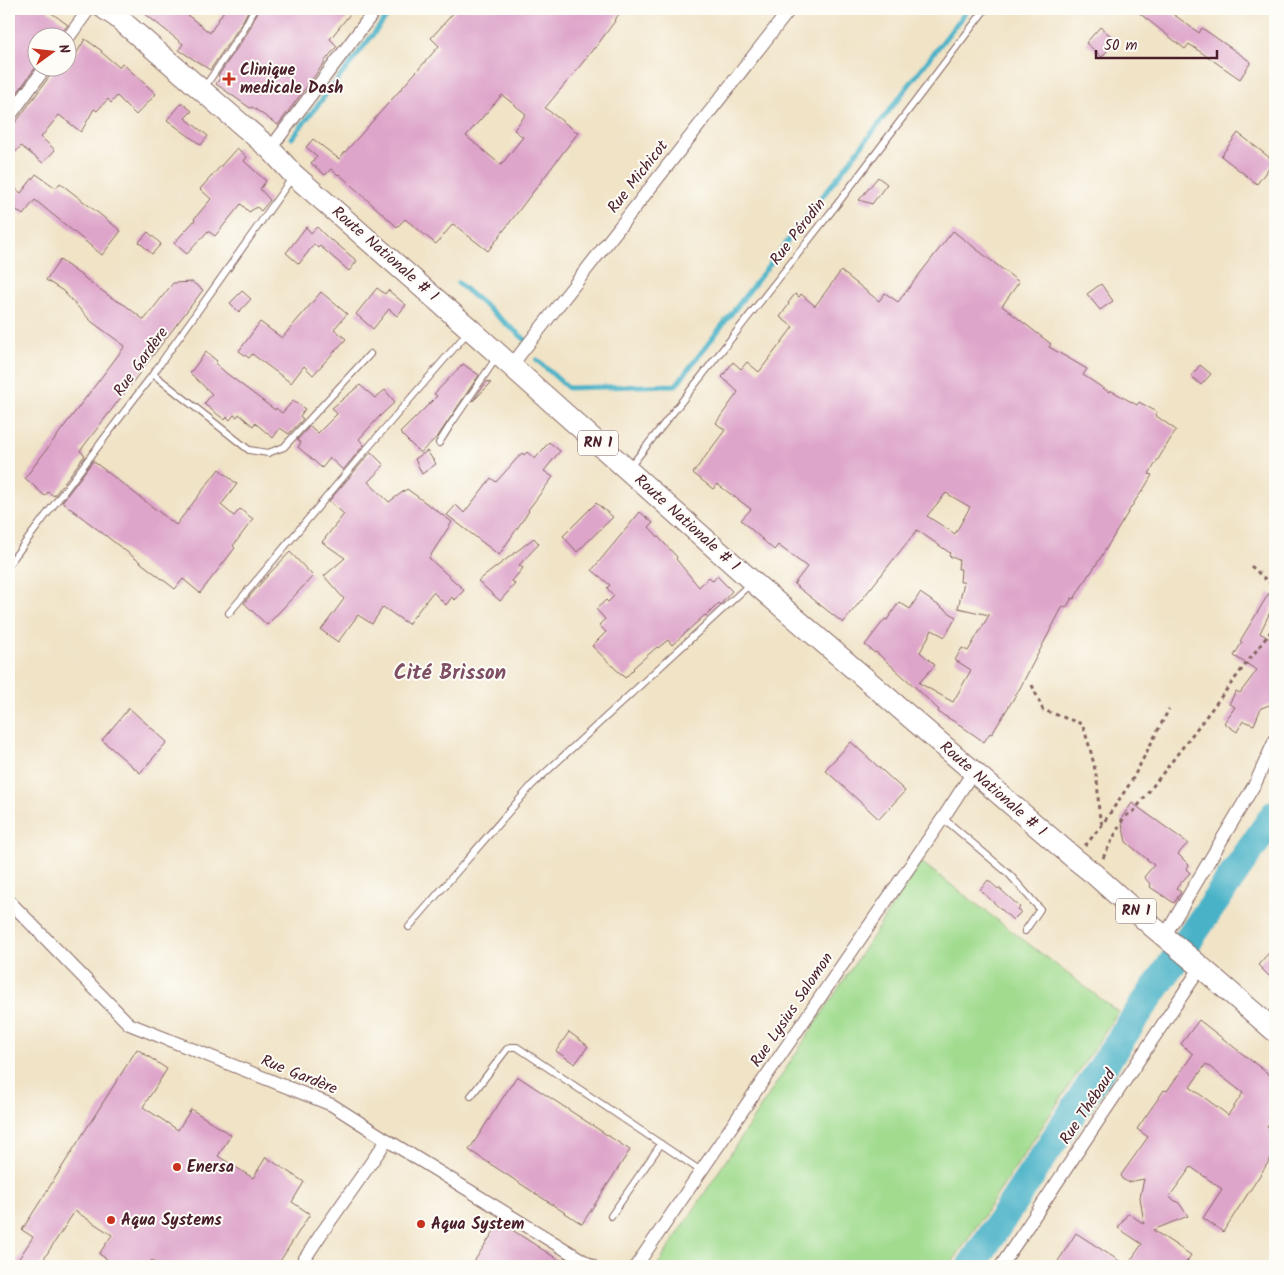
<svg xmlns="http://www.w3.org/2000/svg" width="1284" height="1275" font-family="Kalam,sans-serif">
	<rect width="100%" height="100%" fill="#fdfcf7"/>
	<filter id="ink" filterUnits="userSpaceOnUse"><feTurbulence type="fractalNoise" baseFrequency=".02" numOctaves="2"/><feDisplacementMap in="SourceGraphic" scale="10" xChannelSelector="R" yChannelSelector="G"/><feConvolveMatrix kernelMatrix="1 2 1 2 8 2 1 2 1" color-interpolation-filters="sRGB"/></filter>
	<filter id="wash" filterUnits="userSpaceOnUse"><feTurbulence type="fractalNoise" baseFrequency=".0096" numOctaves="4" result="noise"/><feDisplacementMap in="SourceGraphic" scale="20" xChannelSelector="R" yChannelSelector="G"/><feGaussianBlur stdDeviation="1.12" result="paint"/><feColorMatrix in="noise" values="0 0 0 0 0 0 0 0 0 0 0 0 0 0 0 0 0 1.4 0 .05"/><feComposite in="paint" operator="in"/></filter>
	<g filter="url(#wash)">
		<rect width="100%" height="100%" fill="#f0e3c6"/>
		<path fill="#a0db8e" stroke="#757d5c" d="M921,862l197,150 -168,254h-293z"/>
		<g fill="none" stroke-linecap="round" stroke-linejoin="round">
			<g stroke="#49b2c7" stroke-width="5">
				<path d="M292,138l101,-129"/>
				<path d="M458,283l70,59"/>
				<path d="M537,360l31,28 108,-3 292,-376"/>
			</g>
			<path stroke="#49b2c7" stroke-width="29" d="M971,1266l165,-250 139,-202"/>
		</g>
		<g id="blocks">
			<g fill="#dea5ca" fill-rule="evenodd">
				<path d="M9,9h37l22,16 -7,8 -1,5h-22v26l-29,40z"/>
				<path d="M139,9h41l30,24 15,-24h24l-9,17 -30,44 -31,-20 4,-6z"/>
				<path d="M259,9h95l-24,30 7,7 -13,16h1l-47,63 -26,-18 -2,1 -34,-24 5,-7 -3,-1 30,-44z"/>
				<path d="M457,9h167l-10,11 1,1 -20,27h-1l-14,18 -35,42 33,25 -90,118 -35,-27 -17,20 -31,-25 -8,8 -58,-53 -1,1 -7,-6 -6,6 -14,-12 6,-7 -11,-9 7,-8 26,20 100,-113 -8,-8zM502,95l24,19 -12,16 9,7 -22,28 -35,-29z"/>
				<path d="M1134,9h32l33,24 3,-5 49,34 -11,17 -51,-35 -4,5z"/>
				<path d="M1100,27l16,13 -14,17 -16,-14z"/>
				<path d="M85,39l17,12 -1,1 18,15 3,-4 34,31 -20,21 -19,-19 -6,7 -3,-4 -11,12 -3,-2 -13,23 -22,-17 -18,22 14,13 -12,13 -22,-17 -12,13v-34l4,-1 3,-2 36,-49 1,-5h15z"/>
				<path d="M182,103l10,8 -7,7 23,18 -7,9 -34,-25z"/>
				<path d="M1238,133l36,28 -17,23 -36,-28z"/>
				<path d="M237,148l10,9 -3,4 22,20 -6,8 10,11 -9,11 -4,-4 -8,5 -8,-8 -26,32 -7,-5 -21,23 -13,-11 21,-23 -1,-1 17,-20 -11,-10z"/>
				<path d="M36,174l20,14 4,-5 61,48 -19,24 -67,-55 -12,15 -14,-11v-4l7,-11 5,4z"/>
				<path d="M878,177l9,7 -15,20 -13,-4z"/>
				<path d="M306,227l5,6 6,-6 14,14 1,-1 25,21 -8,10 -29,-25 -2,2 -4,-4 -15,20 -13,-11z"/>
				<path d="M953,231l66,51 -17,24 49,38 -2,3 38,22 -4,6 26,17 1,-2 27,15 2,-3 18,10 -2,3 21,15 -27,44 3,1 -7,12 -10,14 -37,61 -8,12h-1l-15,25 -2,-1 -6,10 -3,-2 -43,82 -28,46 -2,-1 -6,9 -24,-17 -22,-13 1,-2 -24,-23 -39,-35 -1,1 -10,-8 20,-26 2,1 12,-18 11,7 10,-16 36,24 -11,20 -13,-7 -12,22 15,13 -16,18 34,19 18,-32 -16,-10 7,-12 6,3 21,-36 -31,-7 6,-26h-4l1,-13h-3l1,-9 -10,-4 1,-3 -33,-23 -74,93 -49,-39 13,-17 -29,-22 -4,5 -33,-30 10,-11 -34,-25 -4,5 -20,-16 32,-43 -9,-7 22,-31 -16,-15 11,-15 8,7 6,-7 12,10 34,-45 -13,-10 9,-13 -1,-1 7,-9 4,3 2,-3 14,12 26,-35 38,30 6,-8 13,9zM946,493l24,14 -15,27 -28,-18z"/>
				<path d="M148,232l13,12 -9,10 -13,-12z"/>
				<path d="M60,260l52,38 13,7 19,15 29,-37 19,-1 11,8 -123,161 5,4 -31,41 -6,-4 -3,4 -20,-18 100,-132 -33,-24 -29,-31 -17,-11z"/>
				<path d="M1101,284l12,17 -13,9 -13,-16z"/>
				<path d="M377,288l8,6 3,-4 18,15 -9,11 -8,-7 -16,20 -17,-15z"/>
				<path d="M242,291l9,8 -12,13 -9,-9z"/>
				<path d="M321,292l26,22 -13,15 12,10 -33,36 -9,-9 -13,17 -39,-29 -3,4 -10,-7 21,-29 22,16z"/>
				<path d="M206,352l11,9 -2,2 11,10 49,37 1,-2 6,5 11,-12 12,8 -5,7 3,3 -14,15 -9,-6 -7,10 -18,-15 -2,3 -14,-12 -2,3 -3,-2 -4,5 -3,-3 -2,3 -21,-16 8,-10 -22,-21z"/>
				<path d="M463,364l16,11 -41,61 -18,17 -20,-20 37,-37 -3,-2z"/>
				<path d="M1200,365l11,9 -10,11 -10,-9z"/>
				<path d="M487,381l4,2 -18,18z"/>
				<path d="M360,385l15,13 10,-8 10,12 -16,15 -20,22 5,6 -21,25 -13,-12 -8,10 -24,-21 3,-4 -4,-3 13,-14 8,7 19,-19 -5,-6z"/>
				<path d="M549,442l11,9 -16,20 9,6 -25,33 1,1 -30,44 -52,-40 9,-10 8,8 27,-35 5,4 26,-29 2,2 3,-3 8,7z"/>
				<path d="M427,451l9,13 -14,10 -7,-15z"/>
				<path d="M371,452l13,13 -16,17 21,20 18,-13 45,33 -23,36 35,32 -9,10 -3,-3 -6,8 -13,-13 -25,32 -25,-17 -11,17 -14,-9 -20,27 -17,-12 23,-31 -20,-23 21,-18 -23,-16 22,-28 -15,-13z"/>
				<path d="M93,461l83,64 43,-56 18,15 -16,21 13,11 6,-7 13,10 -20,27 2,2 -35,45 -17,-14 -8,10 -113,-87z"/>
				<path d="M596,503l17,14 -36,35 -14,-16z"/>
				<path d="M640,512l13,11 -4,4 28,30 -1,2 23,28 10,-10 4,4 4,-5 15,15 -12,14 -1,-2 -13,13 -1,-1 -33,30 -4,-5 -10,8 -1,-1 -24,21 1,1 -9,9 -33,-32 14,-14 -7,-7 6,-6 -9,-10 10,-9 2,2 6,-6 -7,-8 3,-3 -18,-15z"/>
				<path d="M534,538l5,6 -20,21 4,3 -11,13 3,3 -15,17 -22,-20z"/>
				<path d="M290,552l23,24 -46,49 -23,-22 23,-27z"/>
				<path d="M1269,593l6,3v6l-15,31 15,9v61l-14,5 -7,17 -11,-4 -6,11 -13,-9 11,-16 -6,-3 7,-13 4,2 17,-23 -23,-14 8,-14 -2,-1z"/>
				<path d="M129,708l38,34 -27,31 -38,-33z"/>
				<path d="M851,742l54,49 -26,28 -54,-49z"/>
				<path d="M1132,803l56,40 -10,11 11,11 -3,4 4,4 -14,15 5,4 -7,11 -24,-16 1,-2 -7,-8 10,-12 -28,-23 -5,-23z"/>
				<path d="M988,880l10,9 1,-1 21,19 -2,3 3,2 -8,8 -33,-30z"/>
				<path d="M1275,946v36l-17,-17z"/>
				<path d="M1199,1020l76,59v37l-8,11 8,5v20l-52,80 -20,-14 19,-29 -31,-22 -22,30 10,6 9,13 -35,14 38,25 -7,11h-57l15,-22 -24,-16 10,-15 16,11 -4,-27 4,-18 -16,3 -6,-3 -1,-4 27,-38 -11,-8 27,-39 3,1 26,-37 -12,-10zM1206,1064l37,29 -15,22 -38,-28z"/>
				<path d="M569,1032l19,14 -13,18 -19,-13z"/>
				<path d="M137,1049l30,20 -24,38 35,23 13,-21 40,26 -13,21 35,22 13,-21 38,25 -12,20 18,12 -33,52h-116l-9,-6 -4,6h-30l-19,-12 13,-19 -37,-24 -36,55h-25l19,-29 -11,-7z"/>
				<path d="M517,1076l113,74 -48,74 -113,-74z"/>
				<path d="M500,1222l68,44h-97z"/>
				<path d="M1076,1233l51,33h-72z"/>
			</g>
		</g>
	</g>
	<g filter="url(#ink)">
		<use href="#blocks" fill-opacity="0" stroke="#846461" stroke-width="1"/>
		<g fill="none" stroke-linecap="round" stroke-linejoin="round">
			<g stroke="#846461" stroke-width="8">
				<g id="service">
					<path d="M204,88l40,-59 10,-20"/>
					<path d="M153,374l96,76 19,3 16,-6 86,-93"/>
					<path d="M439,443l12,-19 46,-67"/>
					<path d="M630,467l208,-264 145,-191 4,-3"/>
					<path d="M9,564l144,-190 139,-196"/>
					<path d="M229,613l137,-163 102,-118"/>
					<path d="M943,818l66,56 31,35 -15,22"/>
					<path d="M409,927l123,-142 218,-201"/>
					<path d="M471,1096l36,-47 3,-2h7l184,124"/>
					<path d="M611,1216l50,-72"/>
				</g>
			</g>
			<g stroke="#846461" stroke-width="14">
				<g id="minor">
					<path d="M68,38l21,-29"/>
					<path d="M9,117l36,-49"/>
					<path d="M270,149l106,-140"/>
					<path d="M511,366l279,-357"/>
					<path d="M9,901l120,123 203,81 55,35 205,126"/>
					<path d="M1164,937l92,-155 19,-42"/>
					<path d="M300,1266l21,-32 66,-94"/>
					<path d="M636,1266l307,-448 30,-46"/>
					<path d="M1001,1266l200,-299"/>
				</g>
			</g>
			<g stroke="#846461" stroke-width="23">
				<path id="primary" d="M105,9l12,8 153,132 24,26 176,154 282,252 323,278 19,15 59,53 48,40 74,64"/>
			</g>
			<g stroke="#846461" stroke-width="3" stroke-dasharray="4 4" stroke-linecap="butt">
				<path d="M1251,566l24,22"/>
				<path d="M1032,685l11,25 39,14c7,19 12,38 15,57 2,15 0,30 5,43"/>
				<path d="M1085,846l17,-21 29,-43 38,-73"/>
				<path d="M1103,858l21,-41 10,-6 141,-185"/>
			</g>
			<use href="#service" stroke="#fff" stroke-width="6"/>
			<use href="#minor" stroke="#fff" stroke-width="12"/>
			<use href="#primary" stroke="#fff" stroke-width="21"/>
		</g>
	</g>
	<g fill="#c8321e" stroke="#fdfcf7" stroke-width="2">
		<path d="M226.5 71.5h5v5h5v5h-5v5h-5v-5h-5v-5h5z"/>
		<circle cx="177" cy="1167" r="5"/>
		<circle cx="111" cy="1220" r="5"/>
		<circle cx="421" cy="1224" r="5"/>
	</g>
	<g text-anchor="middle" dominant-baseline="central" stroke-width="4" stroke-linejoin="round" paint-order="stroke">
		<g fill="#fdfcf7" stroke="#806168" stroke-width="1">
			<rect x="578" y="430.5" width="40" height="25" rx="4"/>
			<rect x="1116" y="898.5" width="40" height="25" rx="4"/>
		</g>
		<g font-size="15" font-weight="bold" fill="#4a1f2b">
			<text x="598" y="443">RN 1</text>
			<text x="1136" y="911">RN 1</text>
		</g>
		<g font-size="16" font-weight="bold" fill="#4a1f2b" stroke="#fdfcf7" text-anchor="start">
			<text x="240" y="70">Clinique<tspan x="240" dy="18">medicale Dash</tspan></text>
			<text x="187" y="1167">Enersa</text>
			<text x="121" y="1220">Aqua Systems</text>
			<text x="431" y="1224">Aqua System</text>
		</g>
		<g font-size="16" fill="#4a1f2b" stroke="#fdfcf7">
			<text transform="translate(638 177) rotate(-52)">Rue Michicot</text>
			<text transform="translate(798 232) rotate(-52)">Rue Pérodin</text>
			<text transform="translate(385 254) rotate(41)">Route Nationale # 1</text>
			<text transform="translate(141 362) rotate(-54)">Rue Gardère</text>
			<text transform="translate(687 523) rotate(42)">Route Nationale # 1</text>
			<text transform="translate(993 789) rotate(41)">Route Nationale # 1</text>
			<text transform="translate(792 1010) rotate(-56)">Rue Lysius Salomon</text>
			<text transform="translate(299 1075) rotate(22)">Rue Gardère</text>
			<text transform="translate(1088 1107) rotate(-56)">Rue Thébaud</text>
		</g>
		<g font-size="21" font-weight="bold" fill="#7e4e63" stroke="#fdfcf7">
			<text x="450" y="673">Cité Brisson</text>
		</g>
	</g>
	<rect width="1284" height="1275" fill="none" stroke="#fdfcf7" stroke-width="30"/>
	<g transform="translate(52 52) rotate(75)"><circle r="24" fill="#fdfcf7" stroke="#b5a4a5"/>
	<path d="M0-4L9 19L0 12L-9 19Z" fill="#c8321e"/>
	<text y="-8" font-size="14" font-weight="bold" text-anchor="middle" fill="#4a1f2b">N</text>
	</g>
	<path d="M1096 50v8h121v-8" fill="none" stroke="#4a1f2b" stroke-width="2.5"/>
	<text x="1104" y="50" font-size="15" fill="#4a1f2b" stroke="#fdfcf7" stroke-width="4" paint-order="stroke">50 m</text>
</svg>
